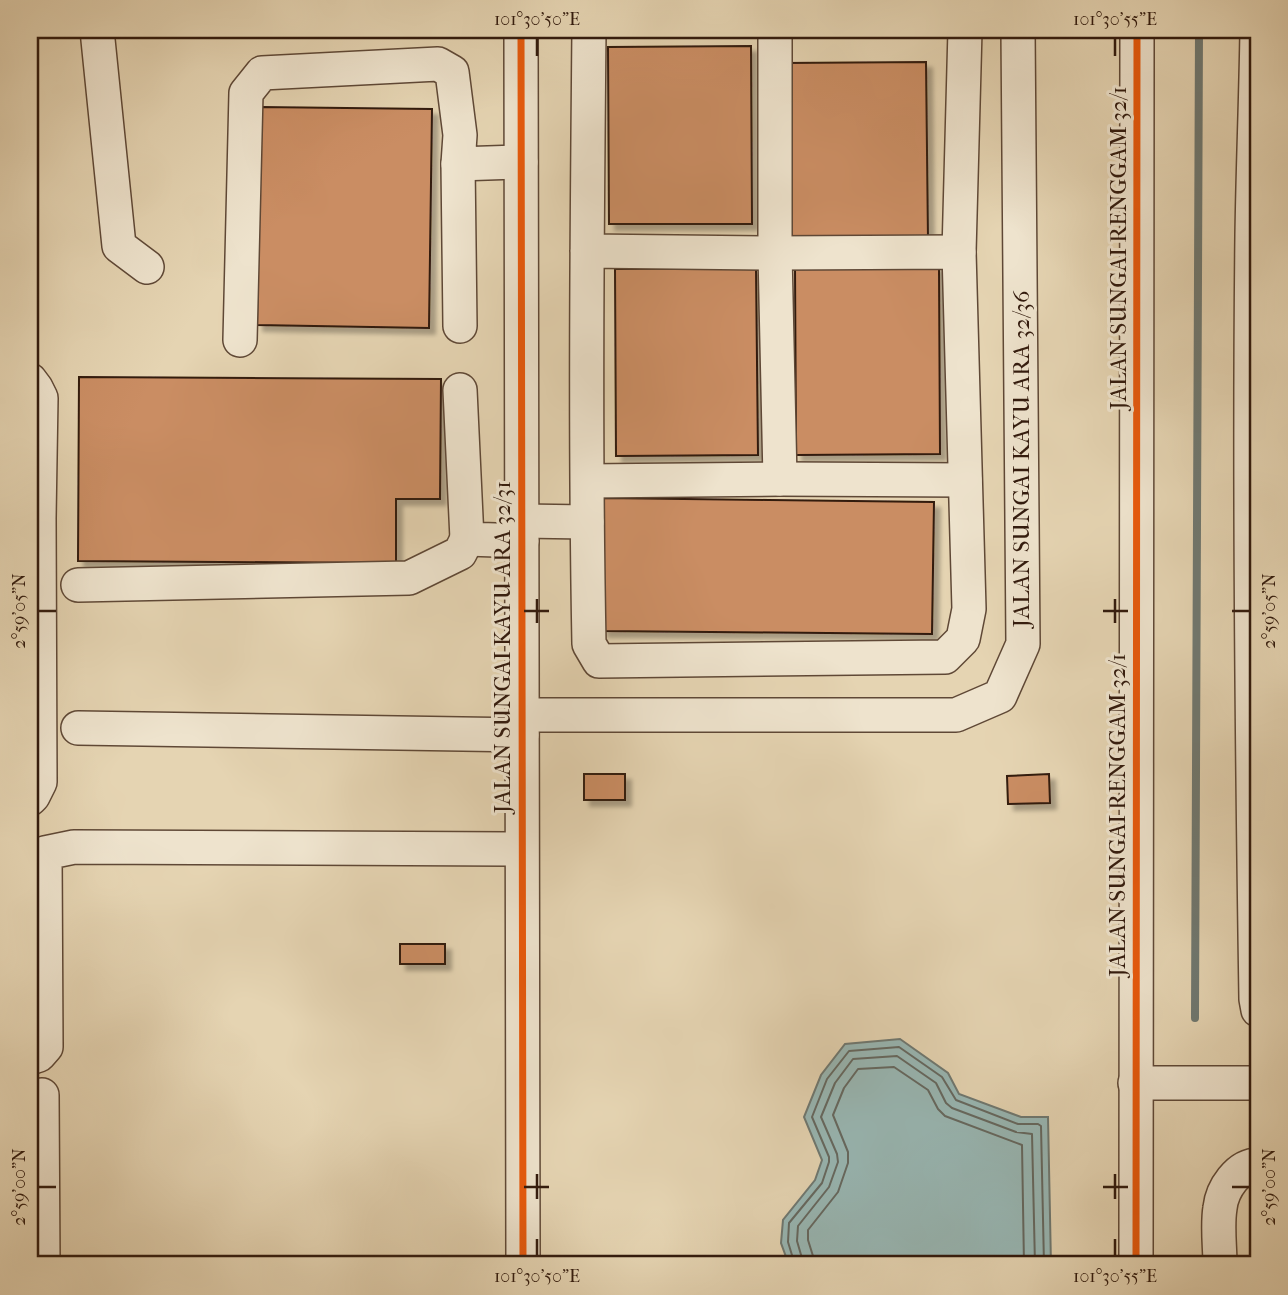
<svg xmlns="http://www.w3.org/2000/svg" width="1288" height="1295" font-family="'IM FELL French Canon',serif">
	<defs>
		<filter id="shadow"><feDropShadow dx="6" dy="6" stdDeviation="2" flood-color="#0004"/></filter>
	</defs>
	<rect width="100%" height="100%" fill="#e5d4b2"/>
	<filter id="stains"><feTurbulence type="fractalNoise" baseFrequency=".00286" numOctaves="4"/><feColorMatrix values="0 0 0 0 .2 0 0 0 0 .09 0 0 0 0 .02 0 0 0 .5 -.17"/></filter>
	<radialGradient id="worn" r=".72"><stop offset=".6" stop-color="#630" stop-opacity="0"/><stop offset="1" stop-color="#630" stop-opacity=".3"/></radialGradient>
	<path fill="#98b7b4" stroke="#6f7871" stroke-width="2" d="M900,1039l48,34 11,21 62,23h27l3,148h-262l-8,-22 2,-23 32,-40 7,-20 -18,-43 17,-42 24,-31z"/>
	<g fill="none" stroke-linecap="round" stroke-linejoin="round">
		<g stroke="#656860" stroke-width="2">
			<path d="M795,1265l-7,-23 1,-19 33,-40 7,-21v-5l-17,-40 15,-38 22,-28 50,-4 43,30 14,23 62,24h20l3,2 3,139"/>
			<path d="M804,1265l-7,-24 1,-15 31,-39 9,-25 -1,-8 -16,-37 14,-34 18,-24 44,-3 39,27 10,20 6,5 64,24 16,2 3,131"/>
			<path d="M814,1265l-1,-9 -5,-16v-10l30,-38 10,-29v-11l-15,-37 11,-27 14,-19 36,-2 34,23 10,19 7,7 77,29 2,120"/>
		</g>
		<path stroke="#6f7871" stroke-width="8" d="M1195,1018l4,-988"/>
	</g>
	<g fill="#ca8d64" stroke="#321a0d" stroke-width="2" filter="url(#shadow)">
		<path d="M751,46l1,178h-143l-1,-177z"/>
		<path d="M926,62l2,178 -143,1 -2,-178z"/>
		<path d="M260,107l172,2 -3,219 -172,-3z"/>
		<path d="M795,265h144l1,189 -144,1z"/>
		<path d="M756,268l2,187 -142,1 -1,-187z"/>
		<path d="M79,377l362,2 -1,120h-44v64l-318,-2z"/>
		<path d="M603,498l331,4 -2,132 -330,-3z"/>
		<rect x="584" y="774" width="41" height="26"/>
		<path d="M1049,774l1,29 -42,1 -1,-28z"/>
		<rect x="400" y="944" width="45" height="20"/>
	</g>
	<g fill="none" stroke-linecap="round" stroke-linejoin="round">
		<g stroke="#5f4836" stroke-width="36">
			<g id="minor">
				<path d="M97,30l22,216 28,21"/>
				<path d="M521,30l2,1235"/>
				<path d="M775,30v223l5,226"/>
				<path d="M1257,30c-1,69 -4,137 -5,206 -3,254 0,509 4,763l2,11"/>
				<path d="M458,164l2,162"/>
				<path d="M587,251l188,2 184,-1 10,357 -6,30 -18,18 -346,4 -10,-17c-4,-205 -2,-409 0,-614"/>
				<path d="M959,252l6,-222"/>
				<path d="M240,340l6,-247 16,-20 176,-9 14,8 8,63 -2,29 63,-2"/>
				<path d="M30,380l6,8 5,10 -2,120 1,264 -7,14 -3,3"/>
				<path d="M460,390l7,149 55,2"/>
				<path d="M588,481l192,-2 185,1"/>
				<path d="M522,521l65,1"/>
				<path d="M78,585l331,-7 51,-25 7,-14"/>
				<path d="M522,715h434l44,-19 23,-52 -5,-614"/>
				<path d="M78,728l444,7"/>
				<path d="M30,1058l9,-3 7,-8 -1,-194 29,-6 447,2"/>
				<path d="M1135,1083h123"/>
				<path d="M42,1095l1,170"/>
				<path d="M1136,1265l1,-1235"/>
				<path d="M1220,1265c0,-18 -3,-39 0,-57 2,-19 18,-43 38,-43"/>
			</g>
		</g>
		<use href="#minor" stroke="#eee3cd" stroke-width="33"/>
		<g stroke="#eee3cd" stroke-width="11">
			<g id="cycleway">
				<path d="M521,30l2,1235"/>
				<path d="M1136,1265l1,-1235"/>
			</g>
		</g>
		<use href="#cycleway" stroke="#e8590c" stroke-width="7"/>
	</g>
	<path fill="none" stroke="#321a0d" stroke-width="2.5" d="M537,38v18M1115,38v18M537,599v24M1115,599v24M38,611h18M524,611h25M1103,611h25M1232,611h18M537,1174v25M1115,1174v25M38,1187h18M524,1187h25M1103,1187h25M1232,1187h18M537,1239v17M1115,1239v17"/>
	<g text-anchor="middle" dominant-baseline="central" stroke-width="6" stroke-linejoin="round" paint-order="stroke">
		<g font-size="23" fill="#321a0d" stroke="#eee3cd">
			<text transform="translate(1118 248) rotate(-90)">JALAN SUNGAI RENGGAM 32/1</text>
			<text transform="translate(1021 459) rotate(-90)">JALAN SUNGAI KAYU ARA 32/36</text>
			<text transform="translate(502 647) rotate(-90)">JALAN SUNGAI KAYU ARA 32/31</text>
			<text transform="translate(1117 815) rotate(-90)">JALAN SUNGAI RENGGAM 32/1</text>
		</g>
	</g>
	<rect width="1288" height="1295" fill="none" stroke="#e5d4b2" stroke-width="77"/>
	<rect x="38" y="38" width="1212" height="1218" fill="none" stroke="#321a0d" stroke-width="2.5"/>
	<g font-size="18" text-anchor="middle" fill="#321a0d">
		<text x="537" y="25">101°30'50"E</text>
		<text x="1115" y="25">101°30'55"E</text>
		<text transform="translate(19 611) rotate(-90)" y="6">2°59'05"N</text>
		<text transform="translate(1269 611) rotate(-90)" y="6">2°59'05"N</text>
		<text transform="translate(19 1187) rotate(-90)" y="6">2°59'00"N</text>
		<text transform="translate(1269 1187) rotate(-90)" y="6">2°59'00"N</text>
		<text x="537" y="1282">101°30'50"E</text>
		<text x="1115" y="1282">101°30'55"E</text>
	</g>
	<rect width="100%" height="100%" filter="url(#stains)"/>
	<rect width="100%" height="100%" fill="url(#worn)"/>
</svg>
